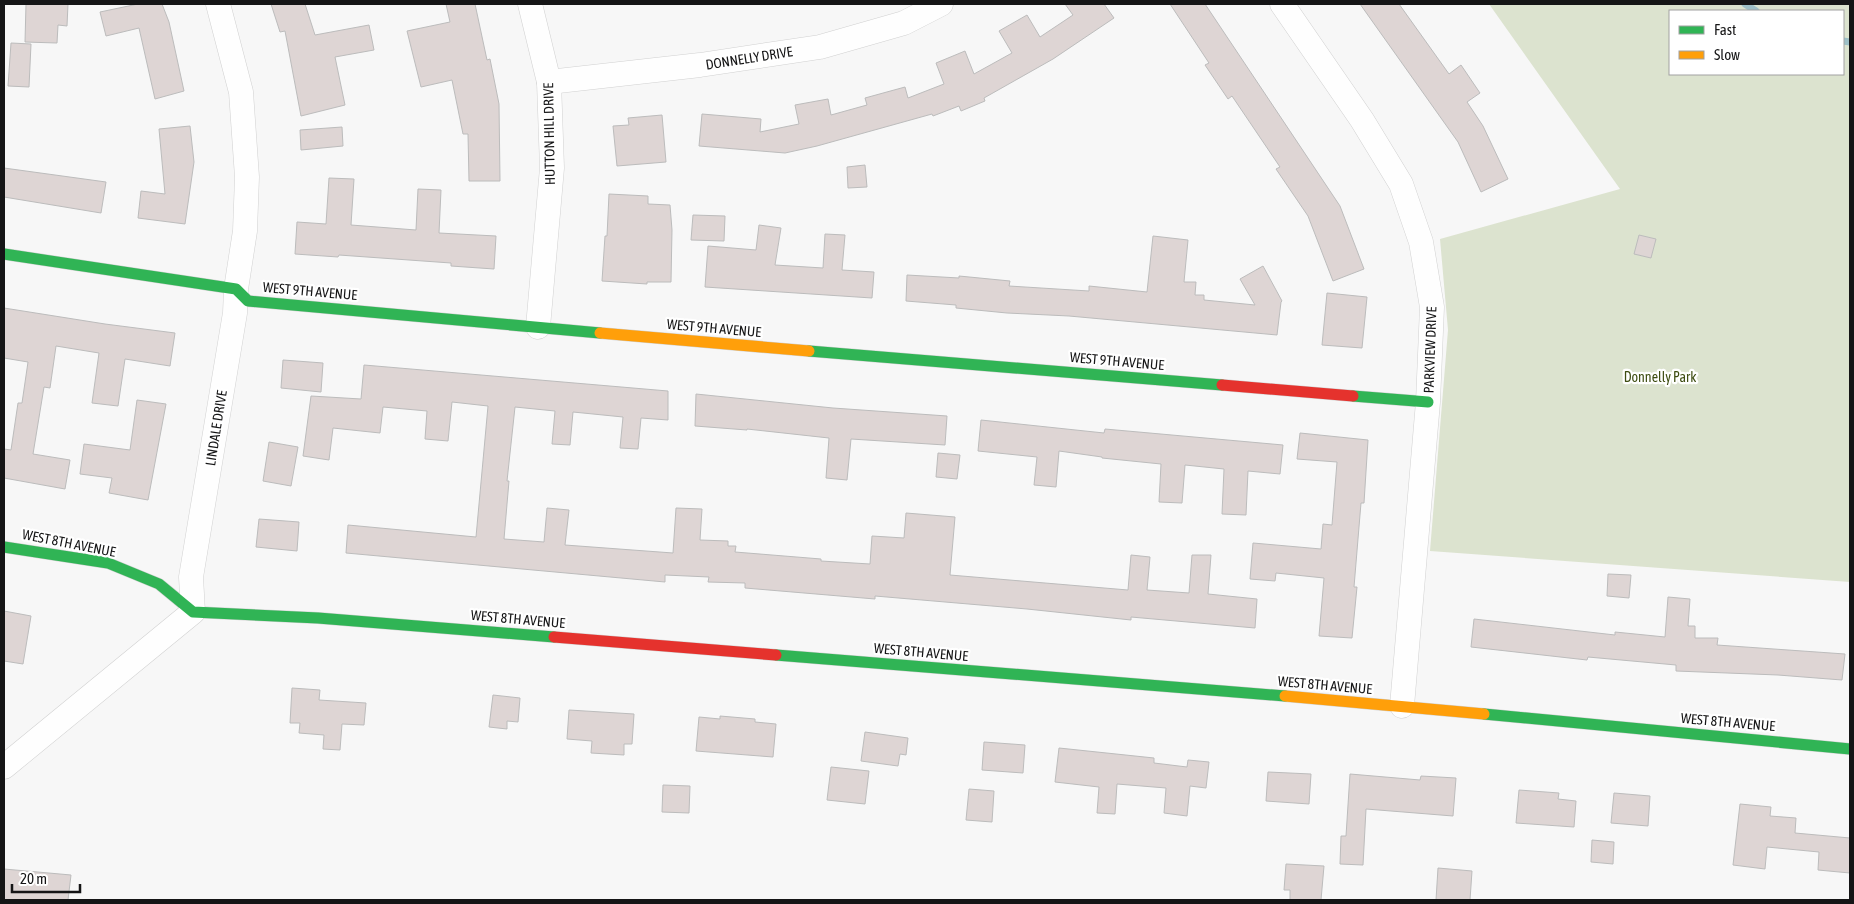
<svg xmlns="http://www.w3.org/2000/svg" width="1854" height="904" font-family="'Asap Condensed',sans-serif">
	<rect width="100%" height="100%" fill="#f7f7f7"/>
	<path fill="#dce3cf" fill-rule="evenodd" d="M1489,4h361v578l-420,-31 18,-221 -8,-91 180,-50zM1670,11h173v63h-173z"/>
	<g fill="none" stroke-linecap="round" stroke-linejoin="round">
		<g stroke="#9ec0c7" stroke-width="7">
			<path d="M1745,4l11,7"/>
			<path d="M1843,41l7,1"/>
		</g>
	</g>
	<g fill="#ded5d4" stroke="#bcbcbc">
		<path d="M26,4h42l-1,22 -9,-1 -1,18 -32,-1z"/>
		<path d="M138,4h24l7,18 15,69 -29,8 -16,-71 -33,8 -6,-24z"/>
		<path d="M271,4h34l10,31 54,-10 5,25 -39,7 10,48 -44,11 -16,-85 -5,1z"/>
		<path d="M446,4h29l12,56 3,-1 9,45 1,77h-31l-1,-47h-5l-11,-54 -31,7 -14,-56 43,-9z"/>
		<path d="M1065,4h39l10,14 -61,41 -69,39 1,3 -24,10 -2,-5 -26,10 -1,-2 -115,32 -32,7 -86,-7 3,-32 59,5 -1,13 39,-8 -4,-19 33,-6 3,16 36,-10 -2,-7 40,-11 3,11 36,-14 -8,-21 29,-12 9,23 38,-21 -13,-22 28,-16 13,22 33,-22z"/>
		<path d="M1170,4h35l135,202 24,63 -31,12 -25,-65 -32,-47 4,-2 -48,-71 -4,3 -23,-34 4,-2z"/>
		<path d="M1360,4h39l50,70 12,-9 19,28 -13,9 16,24 25,53 -27,13 -23,-50z"/>
		<path d="M11,43l20,1 -2,43 -21,-1z"/>
		<path d="M662,115l4,47 -49,4 -4,-40 16,-1 -1,-7z"/>
		<path d="M190,126l4,36 -9,62 -47,-6 3,-27 24,3 -6,-65z"/>
		<path d="M342,127l1,19 -42,4 -1,-20z"/>
		<path d="M865,165l2,22 -19,1 -1,-21z"/>
		<path d="M4,168l102,14 -5,31 -97,-16z"/>
		<path d="M329,178l25,1 -3,46 65,5 2,-41 23,1 -2,43 57,3 -2,33 -43,-3v-3l-112,-8 -1,2 -43,-3 2,-32 29,2z"/>
		<path d="M609,194l39,2v8l22,1 2,25 -1,52h-24v2l-45,-3 3,-45h2z"/>
		<path d="M693,215l32,1 -1,25 -33,-1z"/>
		<path d="M759,225l22,3 -6,37 48,3 2,-34 20,1 -3,35 32,2 -2,26 -167,-11 3,-41 48,4z"/>
		<path d="M1639,235l17,4 -5,19 -17,-4z"/>
		<path d="M1153,236l35,4 -4,42h12l-1,13h9v5l51,5 -15,-26 23,-13 19,35 -1,1 -4,33 -208,-19 -62,-3 -51,-5v-3l-50,-4 1,-26 52,3v-2l51,5 -1,5 80,5v-5l58,6z"/>
		<path d="M1327,293l40,4 -5,51 -40,-3z"/>
		<path d="M4,308l101,16 70,9 -5,33 -45,-7 -7,47 -26,-3 7,-50 -43,-7 -6,42 -6,-1 -11,67 37,6 -5,29 -61,-11v-29l7,1 7,-47h4l6,-41 -24,-4z"/>
		<path d="M283,360l40,3 -2,29 -40,-4z"/>
		<path d="M364,365l304,26v29l-27,-2 -3,31 -18,-1 3,-31 -50,-5 -3,33 -18,-1 3,-33 -40,-4 -8,74h2l-5,58 40,3 3,-34 22,2 -4,35 108,8 3,-45 26,1 -2,31 28,1v5h8l-1,6 86,7v2l49,3 2,-28 32,2 2,-25 49,4 -5,58 178,15 3,-35 19,2 -3,33 42,3 3,-38h19l-3,39 49,5 -2,29 -124,-11v3l-104,-11 -152,-13v3l-130,-11v-5l-37,-1 1,-5 -44,-2v7l-319,-29 2,-28 128,12 12,-131 -36,-4 -4,39 -23,-2 2,-28 -44,-4 -3,26 -47,-5 -4,32 -26,-4 8,-60 50,3z"/>
		<path d="M696,394l137,14 114,8 -2,29 -94,-6 -4,41 -21,-2 3,-40 -82,-9v1l-52,-4z"/>
		<path d="M137,400l29,4 -18,96 -39,-7 3,-15 -32,-4 4,-30 46,6z"/>
		<path d="M981,420l123,13 1,-4 178,16 -3,29 -32,-3 -2,44 -24,-1 2,-45 -39,-4 -3,38 -23,-1 2,-38 -59,-6v-1l-43,-6 -3,36 -22,-2 3,-28 -59,-6z"/>
		<path d="M1300,433l68,7 -4,63h-3l-7,84h3l-5,51 -33,-2 5,-58 -48,-5 -1,8 -25,-2 3,-36 68,6 2,-25 9,1 5,-63 -40,-3z"/>
		<path d="M269,442l29,5 -7,39 -28,-5z"/>
		<path d="M938,453l22,2 -3,24 -21,-2z"/>
		<path d="M259,519l40,3 -2,29 -41,-4z"/>
		<path d="M1608,574l23,1 -2,23 -22,-2z"/>
		<path d="M1668,597l22,2 -2,27h7v12h23l-1,7 128,9 -3,26 -64,-5 -102,-4v-6l-88,-8 -1,3 -116,-13 3,-28 141,16v-3l50,5z"/>
		<path d="M4,611l27,5 -8,48 -19,-3z"/>
		<path d="M292,688l28,2 -1,10 47,3 -2,22 -22,-1 -2,26 -17,-1 1,-14 -25,-2 1,-10h-10z"/>
		<path d="M493,695l27,3 -2,24 -11,-1v8l-18,-2z"/>
		<path d="M569,710l65,4 -2,30h-8v11l-33,-2 1,-12 -25,-2z"/>
		<path d="M720,716l35,3v3l21,2 -3,33 -77,-6 3,-34 21,2z"/>
		<path d="M865,732l43,6 -2,17 -6,-1 -2,12 -37,-5z"/>
		<path d="M984,742l41,3 -2,28 -41,-3z"/>
		<path d="M1059,748l95,10v5l33,4 1,-7 21,2 -3,26 -16,-2 -3,30 -23,-3 2,-25 -49,-4 -2,30 -18,-1 2,-26 -44,-5z"/>
		<path d="M831,767l38,4 -4,33 -38,-4z"/>
		<path d="M1268,772l43,2 -2,30 -43,-3z"/>
		<path d="M1350,774l70,6 1,-4 35,2 -3,38 -87,-7 -3,56 -23,-1 1,-28h5z"/>
		<path d="M663,785l27,1 -1,27 -27,-1z"/>
		<path d="M969,789l25,2 -2,31 -26,-2z"/>
		<path d="M1519,790l40,3 -1,6 18,2 -2,26 -58,-4z"/>
		<path d="M1614,793l36,3 -2,30 -37,-3z"/>
		<path d="M1740,804l31,3 -1,9 26,2 -1,15 55,5v35l-32,-3 1,-18 -52,-5 -2,22 -32,-4z"/>
		<path d="M1592,840l22,2 -1,22 -22,-2z"/>
		<path d="M1286,864l38,2 -3,34h-31v-10h-6z"/>
		<path d="M1438,868l34,3 -2,29h-34z"/>
		<path d="M4,869l67,6 -3,25h-64z"/>
	</g>
	<g fill="none" stroke-linecap="round" stroke-linejoin="round">
		<g stroke="#d1d1d1" stroke-width="25">
			<g id="street">
				<path d="M530,4l19,78 3,86 -14,159"/>
				<path d="M1282,4l80,116 39,64 20,58 11,65 -4,95 -26,304"/>
				<path d="M549,82l151,-17 120,-18 84,-24 37,-19"/>
				<path d="M4,767l189,-155 -2,-35 44,-264 1,-24 9,-58 2,-54 -6,-85 -23,-88"/>
			</g>
		</g>
		<g stroke="#d1d1d1" stroke-width="12">
			<g id="fast">
				<path d="M4,254l232,35 12,12 352,32"/>
				<path d="M809,351l413,34"/>
				<path d="M1353,396l75,6"/>
				<path d="M4,547l104,16 51,21 34,28 125,6 236,19"/>
				<path d="M776,655l509,41"/>
				<path d="M1484,714l366,35"/>
			</g>
		</g>
		<g stroke="#d1d1d1" stroke-width="12">
			<g id="slow">
				<path d="M600,333l209,18"/>
				<path d="M1285,696l199,18"/>
			</g>
		</g>
		<g stroke="#d1d1d1" stroke-width="12">
			<g id="jam">
				<path d="M1222,385l131,11"/>
				<path d="M554,637l222,18"/>
			</g>
		</g>
		<use href="#street" stroke="#fefefe" stroke-width="24"/>
		<use href="#fast" stroke="#30b455" stroke-width="11"/>
		<use href="#slow" stroke="#ff9f0a" stroke-width="11"/>
		<use href="#jam" stroke="#e5322d" stroke-width="11"/>
	</g>
	<g text-anchor="middle" dominant-baseline="central" stroke-width="4.5" stroke-linejoin="round" paint-order="stroke">
		<g font-size="14" fill="#151516" stroke="#fff">
			<text transform="translate(749 58) rotate(-9)">DONNELLY DRIVE</text>
			<text transform="translate(549 134) rotate(-91)">HUTTON HILL DRIVE</text>
			<text transform="translate(310 291) rotate(5)">WEST 9TH AVENUE</text>
			<text transform="translate(714 328) rotate(5)">WEST 9TH AVENUE</text>
			<text transform="translate(1430 350) rotate(-88)">PARKVIEW DRIVE</text>
			<text transform="translate(1117 361) rotate(5)">WEST 9TH AVENUE</text>
			<text transform="translate(216 428) rotate(-81)">LINDALE DRIVE</text>
			<text transform="translate(69 543) rotate(11)">WEST 8TH AVENUE</text>
			<text transform="translate(518 619) rotate(5)">WEST 8TH AVENUE</text>
			<text transform="translate(921 652) rotate(5)">WEST 8TH AVENUE</text>
			<text transform="translate(1325 685) rotate(5)">WEST 8TH AVENUE</text>
			<text transform="translate(1728 722) rotate(5)">WEST 8TH AVENUE</text>
		</g>
		<g font-size="14" fill="#3e4d12" stroke="#fff">
			<text x="1660" y="377">Donnelly Park</text>
		</g>
	</g>
	<rect width="1854" height="904" fill="none" stroke="#151516" stroke-width="10"/>
	<rect x="1669" y="10" width="175" height="65" fill="#ffffff" stroke="#a1a1a2"/>
	<rect x="1679" y="26" width="25" height="8" fill="#30b455" stroke="#a1a1a2"/>
	<text x="1714" y="35" font-size="15" fill="#151516">Fast</text>
	<rect x="1679" y="51" width="25" height="8" fill="#ff9f0a" stroke="#a1a1a2"/>
	<text x="1714" y="60" font-size="15" fill="#151516">Slow</text>
	<path d="M12 884v8h68v-8" fill="none" stroke="#151516" stroke-width="2.5"/>
	<text x="20" y="884" font-size="15" fill="#151516" stroke="#ffffff" stroke-width="4" paint-order="stroke">20 m</text>
</svg>
